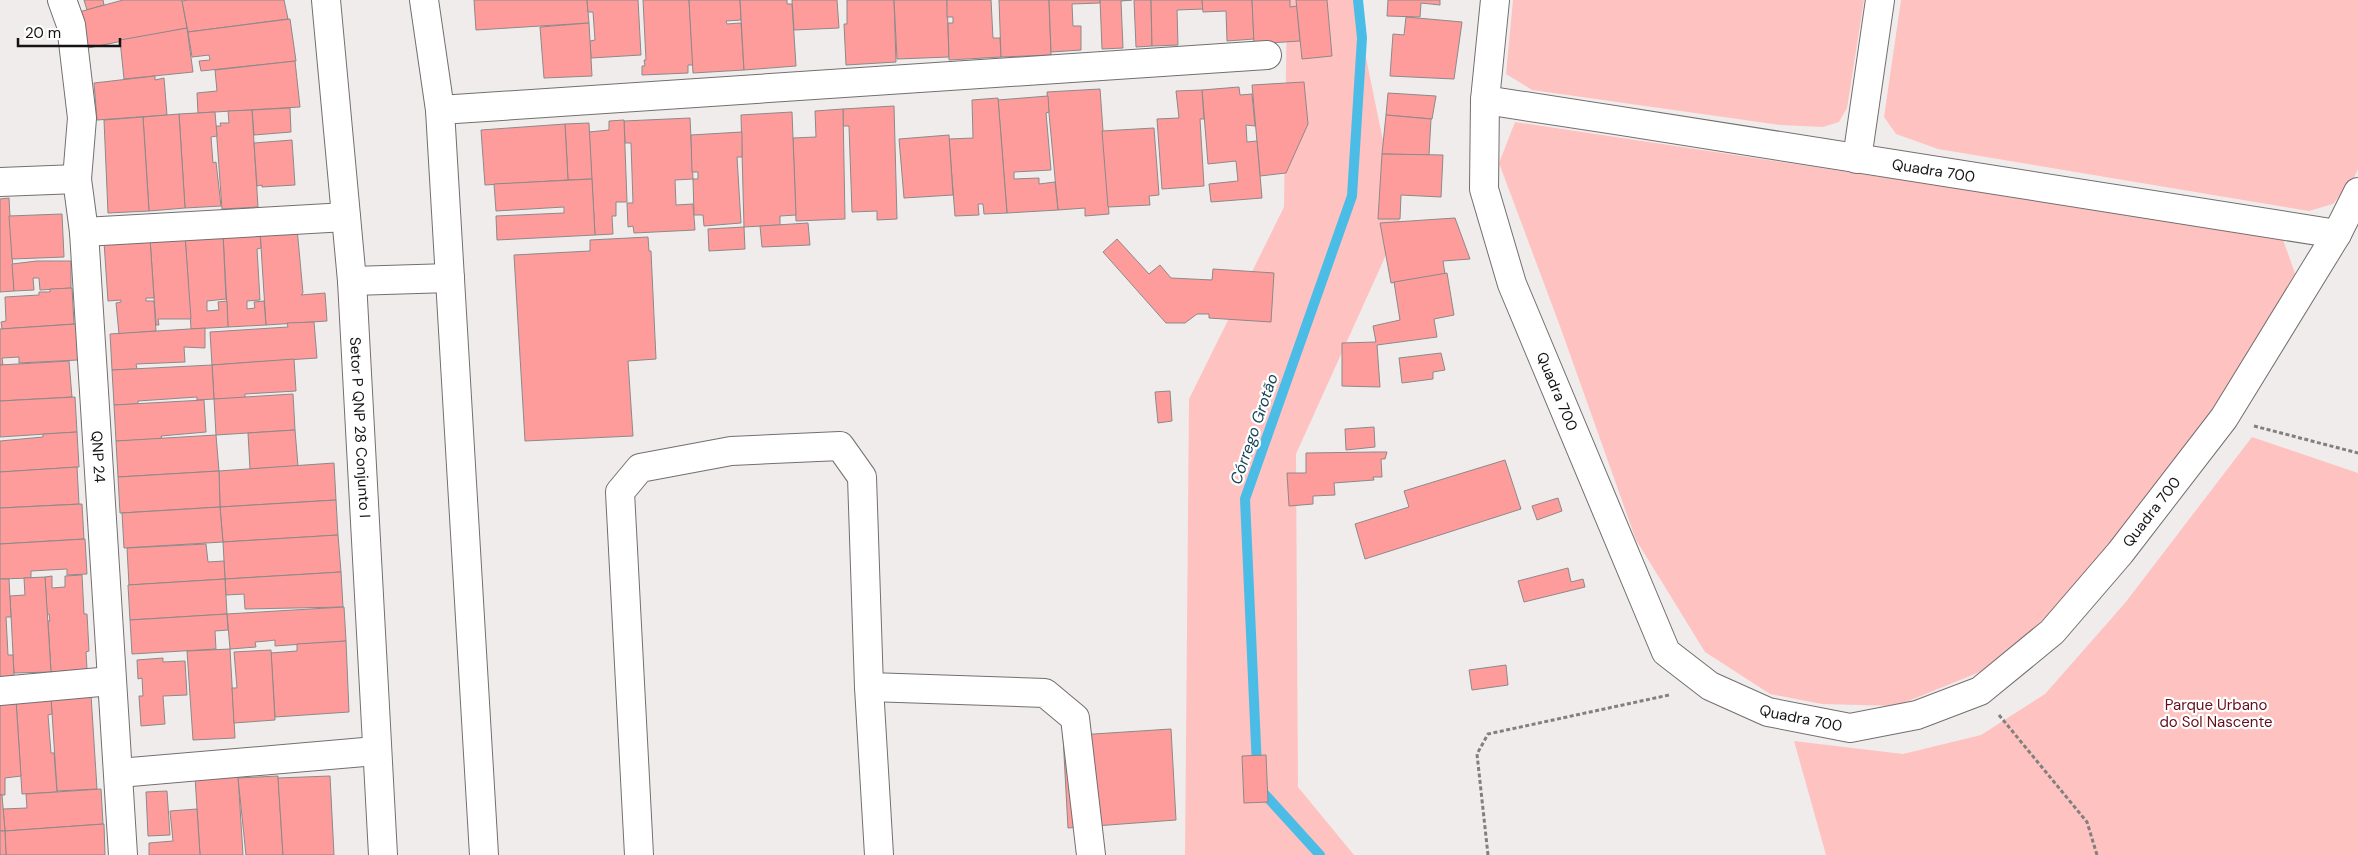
<svg xmlns="http://www.w3.org/2000/svg" width="2358" height="855" font-family="'DM Sans',sans-serif">
	<rect width="100%" height="100%" fill="#f1ecec"/>
	<g fill="#fec3c1">
		<path d="M1287,0h75v38l38,186 -104,230 2,333 56,68h-169l4,-456 95,-192z"/>
		<path d="M1513,0h351l-17,108 -8,14 -16,5 -43,-2 -248,-35 -26,-16z"/>
		<path d="M1901,0h457v169l-4,9 -21,26 -24,7 -371,-62 -42,-15 -12,-17z"/>
		<path d="M1515,122l767,115 14,39 -77,129 -124,166 -103,96 -96,39 -74,-2 -52,-10 -65,-42 -69,-112 -75,-211 -62,-166z"/>
		<path d="M2252,437l106,36v382h-532l-32,-114 109,13 78,-19 64,-41 80,-91z"/>
	</g>
	<g fill="none" stroke-linecap="round" stroke-linejoin="round">
		<g stroke="#4bbce6" stroke-width="10">
			<path d="M1257,768l-12,-269 107,-303 10,-158 -4,-38"/>
			<path d="M1260,789l60,66"/>
		</g>
	</g>
	<g fill="#fe9c9c" stroke="#8d8989">
		<path d="M84,0h19l1,5 -17,5z"/>
		<path d="M123,0h59l5,28 -99,20 -9,-36z"/>
		<path d="M188,0h96l4,19 -100,13 -6,-31z"/>
		<path d="M474,0h113l2,23 -113,7z"/>
		<path d="M587,0h51l3,55 -50,3 -1,-17 5,-1 -2,-28h-5z"/>
		<path d="M643,0h46l4,65h-5v8l-46,2v-9h3l-1,-6h2z"/>
		<path d="M689,0h51l1,20 -15,1 1,3 14,-1 3,47 -51,3z"/>
		<path d="M740,0h47v4h5l4,62 -52,4z"/>
		<path d="M792,0h45l2,28 -45,2z"/>
		<path d="M847,0h47l2,62 -50,3 -2,-41h3z"/>
		<path d="M894,0h53l2,57 -52,2z"/>
		<path d="M947,0h44l2,38h7l1,19 -52,3 -1,-37h5v-6h-6z"/>
		<path d="M999,0h50l2,55 -50,2z"/>
		<path d="M1049,0h51v3l-28,1 1,22h8v24l-30,2z"/>
		<path d="M1100,0h32l-11,1 2,47 -21,1z"/>
		<path d="M1134,0h17l1,46 -16,1z"/>
		<path d="M1151,0h51l1,9 -26,1 1,35 -26,1z"/>
		<path d="M1202,0h50l2,39 -27,2 -1,-30 -23,1z"/>
		<path d="M1252,0h38v7l7,-1 3,35 -46,3z"/>
		<path d="M1296,0h31l5,56 -30,3z"/>
		<path d="M1388,0h52v5l-19,-2 -1,14 -33,-1z"/>
		<path d="M1406,17l56,5 -8,57 -64,-3 3,-42 11,1z"/>
		<path d="M290,19l6,42 -95,10 -2,-10 11,-1 -1,-5 -17,2 -4,-25z"/>
		<path d="M589,23l3,53 -48,2 -4,-51z"/>
		<path d="M187,28l6,44 -69,7 -4,-39z"/>
		<path d="M295,61l5,46 -102,6 -1,-20 20,-2 -2,-21z"/>
		<path d="M155,76v4l9,-2 3,37 -70,5 -3,-37z"/>
		<path d="M1304,82l4,42 -22,49 -26,3 -8,-91z"/>
		<path d="M1239,87l1,8 12,-1 3,32 -9,-1 1,17 10,-1 5,57 -51,4 -2,-18 29,-3 -2,-20 -28,3 -6,-74z"/>
		<path d="M1100,89l9,125 -24,2v-8l-27,2 -11,-118z"/>
		<path d="M1202,90l2,29h-4l4,67 -42,3 -5,-70 22,-1 -3,-27z"/>
		<path d="M1388,93l48,3 -4,23 -46,-4z"/>
		<path d="M1048,96l1,16 -3,1 5,57 -37,2v7l25,-1v6l16,-2 3,28 -51,3 -9,-113z"/>
		<path d="M998,98l9,115 -23,1 -1,-10h-5l1,11 -24,1 -6,-77 24,-1 -1,-38z"/>
		<path d="M894,106l3,113 -20,1v-9l-25,1 -3,-86h-6v-17z"/>
		<path d="M290,108l1,24 -37,3 -2,-25z"/>
		<path d="M843,109l2,110 -49,2 -3,-83 23,-1 -1,-26z"/>
		<path d="M252,110l6,97 -36,2 -6,-83h5l-1,-3h9l-1,-12z"/>
		<path d="M215,112l2,24 -6,1 2,26 3,-1 5,44 -36,2 -6,-94z"/>
		<path d="M792,112l4,103 -16,1v9l-36,2 -3,-112z"/>
		<path d="M179,114l6,94 -36,3 -6,-94z"/>
		<path d="M1386,115l45,4 -2,36 -47,-1z"/>
		<path d="M143,117l6,94 -41,2 -4,-93z"/>
		<path d="M690,118l3,61 -18,1 1,25 17,-1 2,26 -61,3 -1,-7 -5,1 -1,-24h6l-2,-60h-6l-1,-22z"/>
		<path d="M624,120l3,82h-11v14h-4l1,18 -18,1 -6,-103 20,-2v-9z"/>
		<path d="M589,123l3,56 -24,1 -3,-56z"/>
		<path d="M565,124l3,56 -83,5 -4,-55z"/>
		<path d="M1154,128l5,67 -10,1 1,9 -42,2 -6,-76z"/>
		<path d="M742,132v25h-5l4,66 -37,3 -1,-11h-9l-1,-36h5v-7h-6l-1,-37z"/>
		<path d="M949,135l4,60 -49,3 -5,-59z"/>
		<path d="M292,140l3,45 -33,2v-2l-5,1 -3,-43z"/>
		<path d="M1382,154l61,1 -2,42 -40,-2 -1,24h-22z"/>
		<path d="M592,179l3,56 -98,5 -1,-24 68,-3v-6l-68,4 -2,-27z"/>
		<path d="M9,198l5,93 -14,1v-93z"/>
		<path d="M62,214l2,43 -52,2 -3,-43z"/>
		<path d="M1455,218l15,41 -27,2 2,13 -54,9 -11,-60z"/>
		<path d="M808,223l2,22 -48,2 -2,-21z"/>
		<path d="M744,227l1,22 -36,2 -1,-22z"/>
		<path d="M297,228l6,65 -2,2 24,-2 2,28 -61,4 -6,-94z"/>
		<path d="M260,231l1,17 -4,1 3,51 -13,1v8l8,-1 -1,-6 10,-1 2,24 -38,2 -5,-93z"/>
		<path d="M185,234h38l3,65 -19,2v10l12,-1 -1,-8 9,-1 1,26 -37,2z"/>
		<path d="M185,235l6,84h-33l1,6h-3l-6,-86z"/>
		<path d="M648,237l1,14h2l5,108 -28,2 5,75 -108,5 -11,-186 76,-4v-11z"/>
		<path d="M150,239l4,59h-8v3h8l2,30 -37,3 -3,-31 5,-1v-2l-13,1 -4,-59z"/>
		<path d="M1117,239l32,35 11,-9 11,13 41,2 1,-11 61,4 -3,49 -62,-4v-4h-12l-12,9h-19l-63,-71z"/>
		<path d="M37,261h34v27l-31,2 -1,-12h-6l1,12 -20,1 -2,-27z"/>
		<path d="M1447,273l7,42 -20,4 3,18 -60,8 3,42 -38,-1v-43l34,-1 -3,-16 27,-6 -6,-38z"/>
		<path d="M72,288l2,36 -72,5 -1,-7 5,-1 -1,-24 34,-2v-3h11v-3z"/>
		<path d="M314,322l3,36 -105,7 -2,-33 78,-5 -1,-4z"/>
		<path d="M76,324l2,36 -59,3v-6l-17,1 1,7h-3v-36z"/>
		<path d="M205,328v20l-21,-1 1,15 -49,2 1,5 -25,1 -2,-36z"/>
		<path d="M1441,353l4,17 -12,2v7l-31,4 -3,-25z"/>
		<path d="M294,359l2,32 -51,3v4l-31,1 -2,-34z"/>
		<path d="M69,361l3,36 -72,4v-36z"/>
		<path d="M212,365l2,34 -17,1v-3l-59,4v3l-24,1 -2,-35z"/>
		<path d="M1170,391l2,30 -14,2 -3,-31z"/>
		<path d="M293,394l2,36 -79,5 -2,-36z"/>
		<path d="M75,397l2,35 -77,5v-36z"/>
		<path d="M204,400l2,32 -45,4 1,3 -46,2 -2,-36z"/>
		<path d="M1374,427l1,20 -29,3 -1,-21z"/>
		<path d="M295,430l3,36 -48,3 -2,-36z"/>
		<path d="M77,432l2,35 -79,5v-31l43,-4v-3z"/>
		<path d="M216,435l3,36 -101,6 -2,-36z"/>
		<path d="M1375,452h12l-2,7h-4l1,18h-9l1,3 -40,3 1,12 -22,1v8l-24,2 -2,-33h19v-20z"/>
		<path d="M1505,460l16,49 -156,50 -10,-35 54,-17 -5,-16z"/>
		<path d="M334,463l2,37 -116,7 -1,-36z"/>
		<path d="M77,467l2,37 -79,4v-36z"/>
		<path d="M219,471l1,36 -100,6 -2,-36z"/>
		<path d="M1558,498l4,13 -25,9 -5,-14z"/>
		<path d="M336,500l2,35 -115,7 -3,-35z"/>
		<path d="M82,504l2,35 -84,5v-36z"/>
		<path d="M220,507l3,35 -99,6 -2,-35z"/>
		<path d="M338,535l3,37 -116,7 -2,-37z"/>
		<path d="M85,539l2,35 -20,1v-6l-36,2v7l-31,1v-35z"/>
		<path d="M206,544l2,18 16,-1 1,18 -96,6 -2,-37z"/>
		<path d="M1568,568l3,14 12,-3 2,8 -61,15 -6,-21z"/>
		<path d="M341,572l2,35 -98,2 -1,-15 -18,1 -1,-16z"/>
		<path d="M82,575l2,39h3l2,37 -3,1 1,17 -36,3 -3,-51h2l-1,-7h-2l-2,-37 7,-1v12l13,-1v-11z"/>
		<path d="M45,577l6,95 -37,1 -4,-77 15,-1 -1,-17z"/>
		<path d="M0,579h9l2,38h-5l2,38h5l1,21 -14,1z"/>
		<path d="M225,579l2,35 -97,6 -2,-35z"/>
		<path d="M344,607l2,34 -71,5v-6l-8,1 -12,1 1,5 -26,2 -3,-35z"/>
		<path d="M227,614l1,16 -13,1 1,18 -84,5 -2,-34z"/>
		<path d="M346,641l3,71 -74,5 -4,-64 26,-2v-7z"/>
		<path d="M230,649l5,89 -42,2 -6,-89z"/>
		<path d="M271,650l4,70 -41,3 -2,-35h5l-3,-36z"/>
		<path d="M163,658v4l22,-1 2,34 -24,1 2,28 -24,2 -2,-30h4l-1,-18 -4,1 -1,-19z"/>
		<path d="M1506,665l2,20 -36,5 -3,-20z"/>
		<path d="M91,695l6,94 -40,2 -6,-94z"/>
		<path d="M51,697l1,17 -4,1 3,38h3l3,39 -35,2 -6,-94z"/>
		<path d="M16,700l5,76 -16,2v17h-5v-94z"/>
		<path d="M1171,729l5,91 -108,8 -5,-92z"/>
		<path d="M1266,755l2,47 -24,1 -2,-47z"/>
		<path d="M238,775l5,80h-43l-5,-78z"/>
		<path d="M278,776l5,79h-37l-8,-77z"/>
		<path d="M330,776l4,79h-51l-5,-77z"/>
		<path d="M101,789l2,35 -98,7 -2,-22 24,-1 -1,-14z"/>
		<path d="M167,791l3,44 -22,1 -2,-44z"/>
		<path d="M0,795h2l3,36h-5z"/>
		<path d="M197,809l3,46h-51v-12l24,-2 -3,-30z"/>
		<path d="M104,824l1,31h-99l-1,-24z"/>
		<path d="M0,831h5l1,24h-6z"/>
	</g>
	<g fill="none" stroke-linecap="round" stroke-linejoin="round">
		<g stroke="#736f6f" stroke-width="30">
			<g id="minor">
				<path id="s1" d="M62,0l9,25 11,93 -5,61 7,53 39,623"/>
				<path id="s2" d="M326,0l26,281 31,574"/>
				<path d="M424,0l16,110 44,745"/>
				<path id="s3" d="M1495,0l-10,100 -1,89 28,95 154,368 44,34 58,26 82,16 67,-13 63,-24 72,-59 68,-79 104,-135 113,-184 21,-42"/>
				<path id="s4" d="M1485,100c284,43 567,91 852,134"/>
				<path d="M440,110l827,-55"/>
				<path d="M1857,159l23,-159"/>
				<path d="M0,182l77,-3"/>
				<path d="M84,232l262,-15"/>
				<path d="M352,281l98,-3"/>
				<path d="M869,687l176,6 30,25 16,137"/>
				<path d="M0,691l111,-10"/>
				<path d="M119,773l257,-22"/>
				<path d="M639,855l-19,-363 20,-24 91,-17 109,-5 22,31 7,210 10,168"/>
			</g>
		</g>
		<g stroke="#827f7f" stroke-width="3" stroke-dasharray="4 2.5" stroke-linecap="butt">
			<path d="M2254,426l104,27"/>
			<path d="M1999,715l88,107 10,33"/>
			<path d="M1488,855l-11,-101 11,-20 181,-39"/>
		</g>
		<use href="#minor" stroke="#fff" stroke-width="28"/>
	</g>
	<g text-anchor="middle" dominant-baseline="central" stroke-width="4.5" stroke-linejoin="round" paint-order="stroke">
		<g font-size="15" fill="#151313" stroke="#fff">
			<text stroke="none"><textPath href="#s4" startOffset="454">Quadra 700</textPath></text>
			<text stroke="none"><textPath href="#s3" startOffset="405">Quadra 700</textPath></text>
			<text stroke="none"><textPath href="#s2" startOffset="429">Setor P QNP 28 Conjunto I</textPath></text>
			<text stroke="none"><textPath href="#s1" startOffset="460">QNP 24</textPath></text>
			<text stroke="none"><textPath href="#s3" startOffset="1275">Quadra 700</textPath></text>
			<text stroke="none"><textPath href="#s3" startOffset="840">Quadra 700</textPath></text>
		</g>
		<g font-size="15" fill="#640e1a" stroke="#fff">
			<text x="2216" y="705">Parque Urbano<tspan x="2216" dy="17">do Sol Nascente</tspan></text>
		</g>
		<g font-size="16" font-style="italic" fill="#154657" stroke="#fff">
			<text transform="translate(1254 429) rotate(-71)">Córrego Grotão</text>
		</g>
	</g>
	<path d="M18 38v8h102v-8" fill="none" stroke="#151313" stroke-width="2.5"/>
	<text x="25" y="38" font-size="15" fill="#151313" stroke="#ffffff" stroke-width="4" paint-order="stroke">20 m</text>
</svg>
